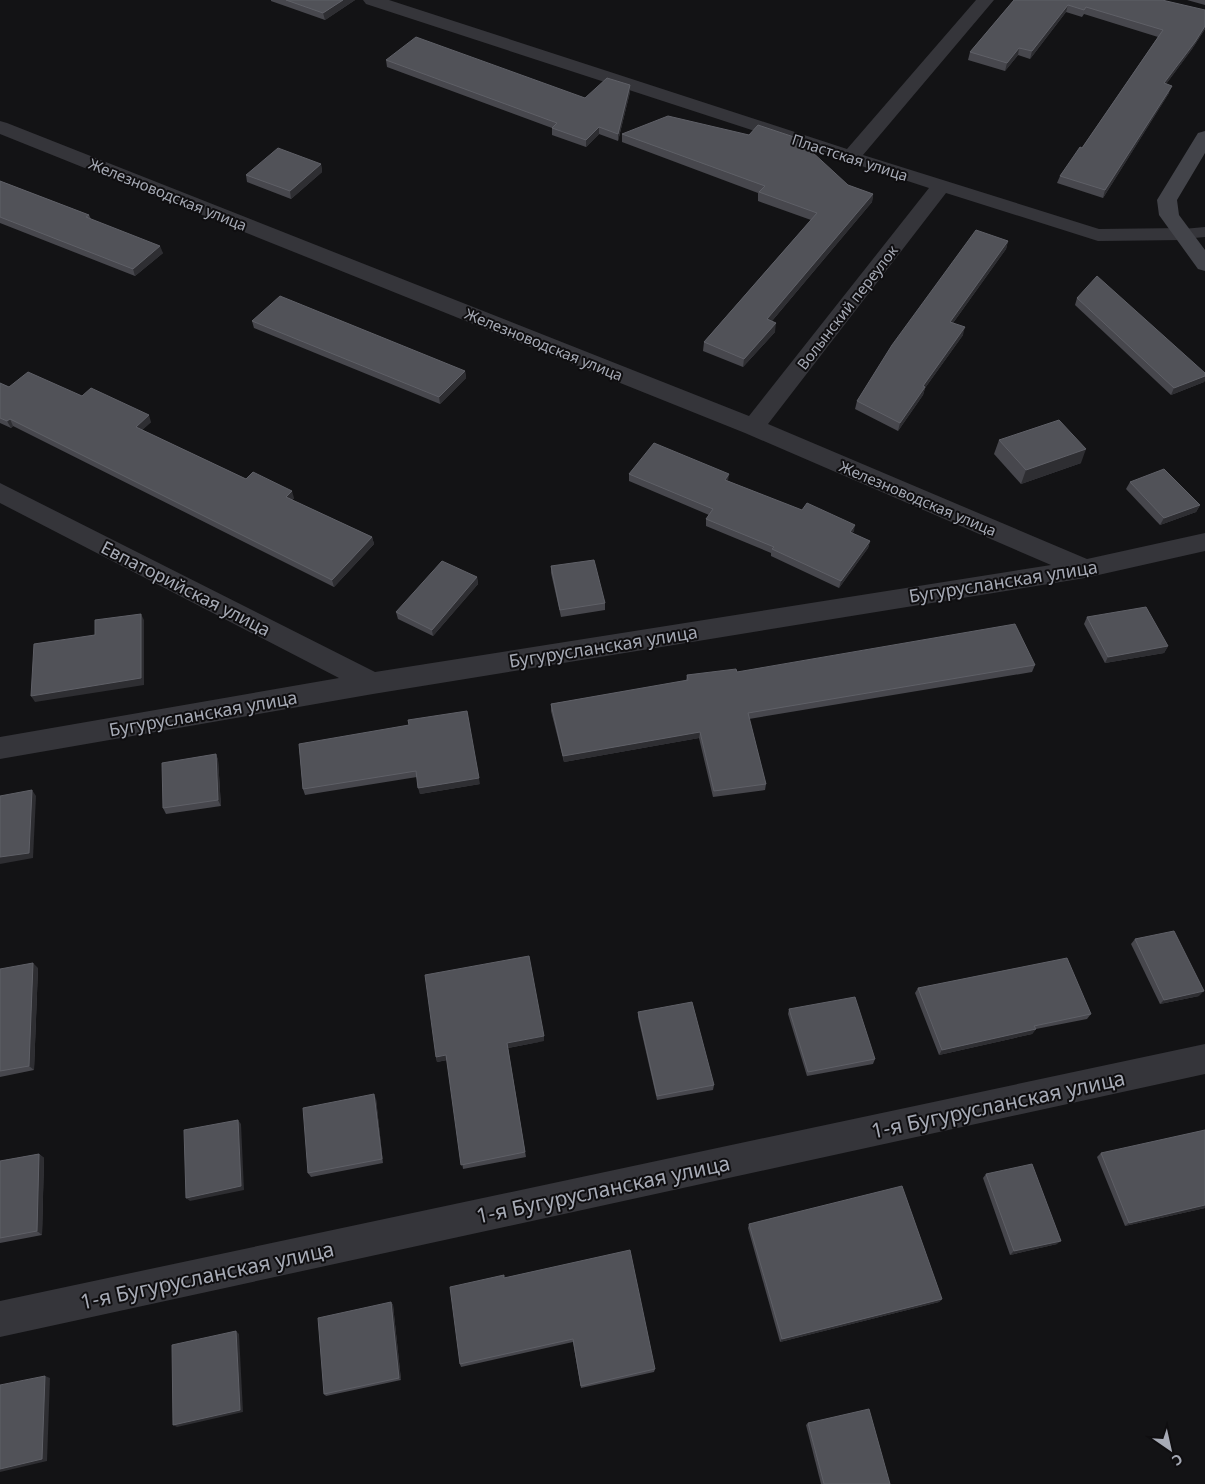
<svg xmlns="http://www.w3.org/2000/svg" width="1205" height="1484" font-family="'Noto Sans',sans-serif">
	<rect width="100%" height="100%" fill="#131315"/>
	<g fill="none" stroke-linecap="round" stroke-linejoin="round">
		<path fill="#35353a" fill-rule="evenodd" d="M1205,227v10l-22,2 -7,-5 7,-5z"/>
		<g fill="#35353a" fill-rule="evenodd">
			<path d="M363,0h26l458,149 129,-149h18l-131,155 236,74 84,-1 7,2 3,4 -3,4 -7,2 -85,1 -152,-48 -178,231 319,135 118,-26v18l-120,27 -712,116 -373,65v-22l339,-59 -339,-175v-20l375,189 676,-107 -306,-132 -745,-299v-13l7,2 742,293 180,-228 -563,-184z"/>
			<path d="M1205,1044v30l-1205,263v-36z"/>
		</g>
		<path fill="#43444a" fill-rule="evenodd" d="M1205,131v22l-28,47 2,15 26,35v21l-7,-2 -39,-54 -2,-15 41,-67z"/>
	</g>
	<g fill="#47474d">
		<path d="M271,0h84l-30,20 -54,-19z"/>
		<path d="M1014,0l191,10v19l-13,20 -26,35 3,9 -66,105 -46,-15 3,-7 22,-28 76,-111 -74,-23 -2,3 -16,-5 -36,47 -12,-4 -13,16 -37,-11 2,-8z"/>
		<path d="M1187,0h18v5z"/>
		<path d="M386,60l199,38 45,-13v7l-12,49 -19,-7 -13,13 -34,-12v-7l-165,-61z"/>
		<path d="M622,134l226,51 25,9 -1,8 -100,119 3,11 -32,35 -40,-16 1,-9 107,-122 -53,-19v-8l-136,-51z"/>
		<path d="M321,164l1,8 -31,27 -44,-17 -1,-7z"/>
		<path d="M0,181l89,34 2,4 72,34 -28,23 -135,-53z"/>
		<path d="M1008,241l-2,8 -53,74 10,12 -38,53 -2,7 -25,36 -43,-22 2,-8z"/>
		<path d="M1077,298l128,75v7l-1,2 -33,13 -96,-90z"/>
		<path d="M252,321l213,50 1,7 -26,26 -186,-76z"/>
		<path d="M0,383l9,4 73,9 69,26 -9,8 104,49 48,19 -2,2 80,37 2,7 -40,43 -321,-161 -2,2 -11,-5z"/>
		<path d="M999,440l82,23 -60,21 -27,-30z"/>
		<path d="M629,474l99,7 126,50 -2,2 18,8 -2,7 -29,40 -68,-32v-3l-65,-27v-7l3,-4 -80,-34z"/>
		<path d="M1130,482l70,23 -4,7 -36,13 -34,-36z"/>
		<path d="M551,566l54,37v7l-44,7 -10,-44z"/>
		<path d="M477,577l1,7 -45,52 -35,-17 -2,-7z"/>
		<path d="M1087,617l81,29 -4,7 -59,10 -21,-39z"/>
		<path d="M1035,665l-3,7 -283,47 17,65 -1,6 -52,7 -14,-59 -135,24 -13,-51v-7l135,-23 1,-6 50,-3z"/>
		<path d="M299,744l181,40 -60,10 -3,-17 -112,18 -2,-6z"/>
		<path d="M216,754l2,6 3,46 -55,8 -3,-6z"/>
		<path d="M1135,939l64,57 -39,8 -29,-60z"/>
		<path d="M38,968l-4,102 -34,7v-108z"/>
		<path d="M918,988l173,26 -4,5 -51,10 -4,5 -93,21 -24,-62z"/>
		<path d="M789,1009l86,50 -2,5 -66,12 -19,-62z"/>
		<path d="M638,1012l76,73 -1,5 -56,10 -19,-83z"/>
		<path d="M544,1041l-36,7 18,109 -63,12 -16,-109 -10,2 -1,-5z"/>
		<path d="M376,1099l7,64 -72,14 -3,-4z"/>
		<path d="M1101,1153l104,55 -80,18 -28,-69z"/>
		<path d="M39,1154l5,4 -2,77 -42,8v-82z"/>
		<path d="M986,1174l71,70 -47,11 -27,-77z"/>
		<path d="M749,1224l193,75 -3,3 -159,40 -32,-114z"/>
		<path d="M504,1278l151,91 -1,3 -73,16 -8,-46 -112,25 -1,-3z"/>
		<path d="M391,1302l2,3 8,75 -75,16 -2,-2z"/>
		<path d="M808,1423l82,61h-69l-15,-59z"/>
	</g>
	<g fill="#2e2e32">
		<path d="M343,0h12l-30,20 -2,-7z"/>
		<path d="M1068,5l-2,7 -36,47 2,-8z"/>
		<path d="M1205,26v3l-13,20 -31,42 3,-8z"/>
		<path d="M1019,48l-1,7 -13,16 2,-8z"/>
		<path d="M630,85v7l-12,49v-7z"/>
		<path d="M1172,86l-3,7 -66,105 2,-8z"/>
		<path d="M599,127v7l-13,13v-7z"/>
		<path d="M321,164l1,8 -31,27 -1,-8z"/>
		<path d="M873,194l-1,8 -106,126 1,-9z"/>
		<path d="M1008,241l-2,8 -58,81 2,-8z"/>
		<path d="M160,246l3,7 -28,23 -2,-7z"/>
		<path d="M776,323l-1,9 -32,35 1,-8z"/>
		<path d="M965,327l-2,8 -38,53 -2,7 -25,36 2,-8 23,-37z"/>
		<path d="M465,371l1,7 -26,26 -1,-7z"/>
		<path d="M1205,376v4l-1,2 -33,13 3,-7z"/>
		<path d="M149,415l2,7 -13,12 -2,-7z"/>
		<path d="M10,419l3,7 -2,2 -4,-7z"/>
		<path d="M1086,449l-5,14 -60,21 5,-14z"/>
		<path d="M729,474l-1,7 -3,-1z"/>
		<path d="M292,491l2,7 -6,6 -2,-7z"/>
		<path d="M1200,505l-4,7 -36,13 4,-7z"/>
		<path d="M855,525l-1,6 -6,8 2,-7z"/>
		<path d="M372,537l2,7 -40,43 -2,-7z"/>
		<path d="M870,541l-2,7 -29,40 2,-7z"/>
		<path d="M477,577l1,7 -45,52 -1,-6z"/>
		<path d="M141,614l3,6v65l-109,17 -4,-6z"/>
		<path d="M1168,646l-4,7 -59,10 3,-6z"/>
		<path d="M700,732l-1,6 -135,24 -1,-6z"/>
		<path d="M216,754l2,6 3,46 -3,-6z"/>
		<path d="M479,778l1,6 -60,10 -2,-6z"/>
		<path d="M32,790l4,6 -3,62 -33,6v-7z"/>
		<path d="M33,963l5,5 -4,102 -5,-4z"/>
		<path d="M1204,991l-5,5 -39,8 4,-4z"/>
		<path d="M1036,1029l-4,5 -93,21 3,-5z"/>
		<path d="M544,1036v5l-36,7 -1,-5z"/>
		<path d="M446,1055l1,5 -10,2 -1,-5z"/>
		<path d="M374,1094l2,5 7,64 -1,-4z"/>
		<path d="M238,1120l3,4 3,66 -54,11 -4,-3z"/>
		<path d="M39,1154l5,4 -2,77 -5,-4z"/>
		<path d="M1205,1205v3l-80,18 4,-3z"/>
		<path d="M1061,1241l-4,3 -47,11 4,-4z"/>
		<path d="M942,1299l-3,3 -159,40 2,-3z"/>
		<path d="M391,1302l2,3 8,75 -2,-2z"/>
		<path d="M236,1331l3,3 4,78 -66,15 -4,-2z"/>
		<path d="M45,1376l5,2 -3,83 -47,11v-3z"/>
	</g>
	<g fill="#515258" stroke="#5f6067">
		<path d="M286,0h57l-20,13z"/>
		<path d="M1014,0h148l43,10v16l-10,16 -31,41 8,3 -67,104 -45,-14 20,-29 2,1 81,-118 -77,-23 -2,3 -16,-5 -36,46 -13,-3 -12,15 -37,-11z"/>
		<path d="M416,37l169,61 22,-20 23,7 -12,49 -19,-7 -13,13 -34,-12 5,-5 -171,-63z"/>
		<path d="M668,116l81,19 9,-10 39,13 51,47 25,9 -106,125 9,4 -32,36 -40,-17 113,-129 -58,-21 6,-6 -143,-52z"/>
		<path d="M278,148l43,16 -31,27 -44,-16z"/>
		<path d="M0,181l89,34 -3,2 74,29 -27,23 -133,-52z"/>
		<path d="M976,230l32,11 -58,81 15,5 -42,59 2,1 -25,36 -43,-22 35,-56z"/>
		<path d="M1097,276l108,97v3l-31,12 -97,-90z"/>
		<path d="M280,296l185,75 -26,26 -187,-76z"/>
		<path d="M28,372l54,24 9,-8 58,27 -13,12 110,52 7,-7 39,19 -6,6 86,40 -40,43 -322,-161 -3,2 -7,-3v-35l9,4z"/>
		<path d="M1059,420l27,29 -60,21 -27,-30z"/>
		<path d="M654,443l75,31 -4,6 77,30 5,-7 48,22 -5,7 20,9 -29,40 -69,-32 2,-2 -68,-28 7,-10 -84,-35z"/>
		<path d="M1164,469l36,36 -36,13 -34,-36z"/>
		<path d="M594,560l11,43 -45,7 -9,-44z"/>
		<path d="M442,561l35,16 -45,53 -36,-18z"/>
		<path d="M1146,607l22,39 -60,11 -21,-40z"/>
		<path d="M141,614v64l-110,18 3,-52 61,-9v-15z"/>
		<path d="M1015,624l20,41 -287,48 18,71 -52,7 -14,-59 -137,24 -12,-52 137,-24 -1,-5 49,-6 1,3z"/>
		<path d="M467,711l12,67 -61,10 -2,-17 -113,18 -4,-45 110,-19 -1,-5z"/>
		<path d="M216,754l2,46 -55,8 -1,-45z"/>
		<path d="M32,790l-3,63 -29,4v-61z"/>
		<path d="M1174,931l30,60 -40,9 -29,-61z"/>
		<path d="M529,956l15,80 -37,7 18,109 -64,13 -15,-110 -10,2 -11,-82z"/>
		<path d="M1067,958l24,56 -57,12 2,3 -94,21 -24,-62z"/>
		<path d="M33,963l-4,103 -29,5v-102z"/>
		<path d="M855,997l20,62 -67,13 -19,-63z"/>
		<path d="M692,1002l22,83 -57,11 -19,-84z"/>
		<path d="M374,1094l8,65 -74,14 -5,-65z"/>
		<path d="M238,1120l3,66 -55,12 -2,-68z"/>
		<path d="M1205,1130v75l-76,18 -28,-70z"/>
		<path d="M39,1154l-2,77 -37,7v-77z"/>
		<path d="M1032,1164l29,77 -47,10 -28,-77z"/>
		<path d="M902,1186l40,113 -160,40 -33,-115z"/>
		<path d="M630,1250l25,119 -74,17 -8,-47 -113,25 -10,-77 54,-12v3z"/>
		<path d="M391,1302l8,76 -75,16 -6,-76z"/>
		<path d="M236,1331l4,79 -67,15 -1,-80z"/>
		<path d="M45,1376l-3,83 -42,10v-84z"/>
		<path d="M869,1409l21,75h-66l-16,-61z"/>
	</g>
	<g text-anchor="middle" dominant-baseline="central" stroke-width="4" stroke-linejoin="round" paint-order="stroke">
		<g font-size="15" fill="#a6aab5" stroke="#0f0e10">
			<text transform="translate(850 157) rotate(18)">Пластская улица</text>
			<text transform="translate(168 194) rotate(22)">Железноводская улица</text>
			<text transform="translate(847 307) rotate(-52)">Волынский переулок</text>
			<text transform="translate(544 344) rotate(22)">Железноводская улица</text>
			<text transform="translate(918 498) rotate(23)">Железноводская улица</text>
		</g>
		<g font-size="18" fill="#a6aab5" stroke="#0f0e10">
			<text transform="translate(1003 581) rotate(-9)">Бугурусланская улица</text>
			<text transform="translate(186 588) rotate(27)">Евпаторийская улица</text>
			<text transform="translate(603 646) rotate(-9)">Бугурусланская улица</text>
			<text transform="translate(203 713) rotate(-10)">Бугурусланская улица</text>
		</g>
		<g font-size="21" fill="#a6aab5" stroke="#0f0e10">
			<text transform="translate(998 1104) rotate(-12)">1-я Бугурусланская улица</text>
			<text transform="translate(603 1189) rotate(-12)">1-я Бугурусланская улица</text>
			<text transform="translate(207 1275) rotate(-12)">1-я Бугурусланская улица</text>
		</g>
	</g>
	<g transform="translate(1170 1449) rotate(146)" stroke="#0f0e10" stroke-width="4" paint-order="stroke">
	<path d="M0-4L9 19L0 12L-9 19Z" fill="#a6aab5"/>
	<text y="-8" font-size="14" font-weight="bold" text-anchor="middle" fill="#a6aab5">С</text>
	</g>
</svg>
